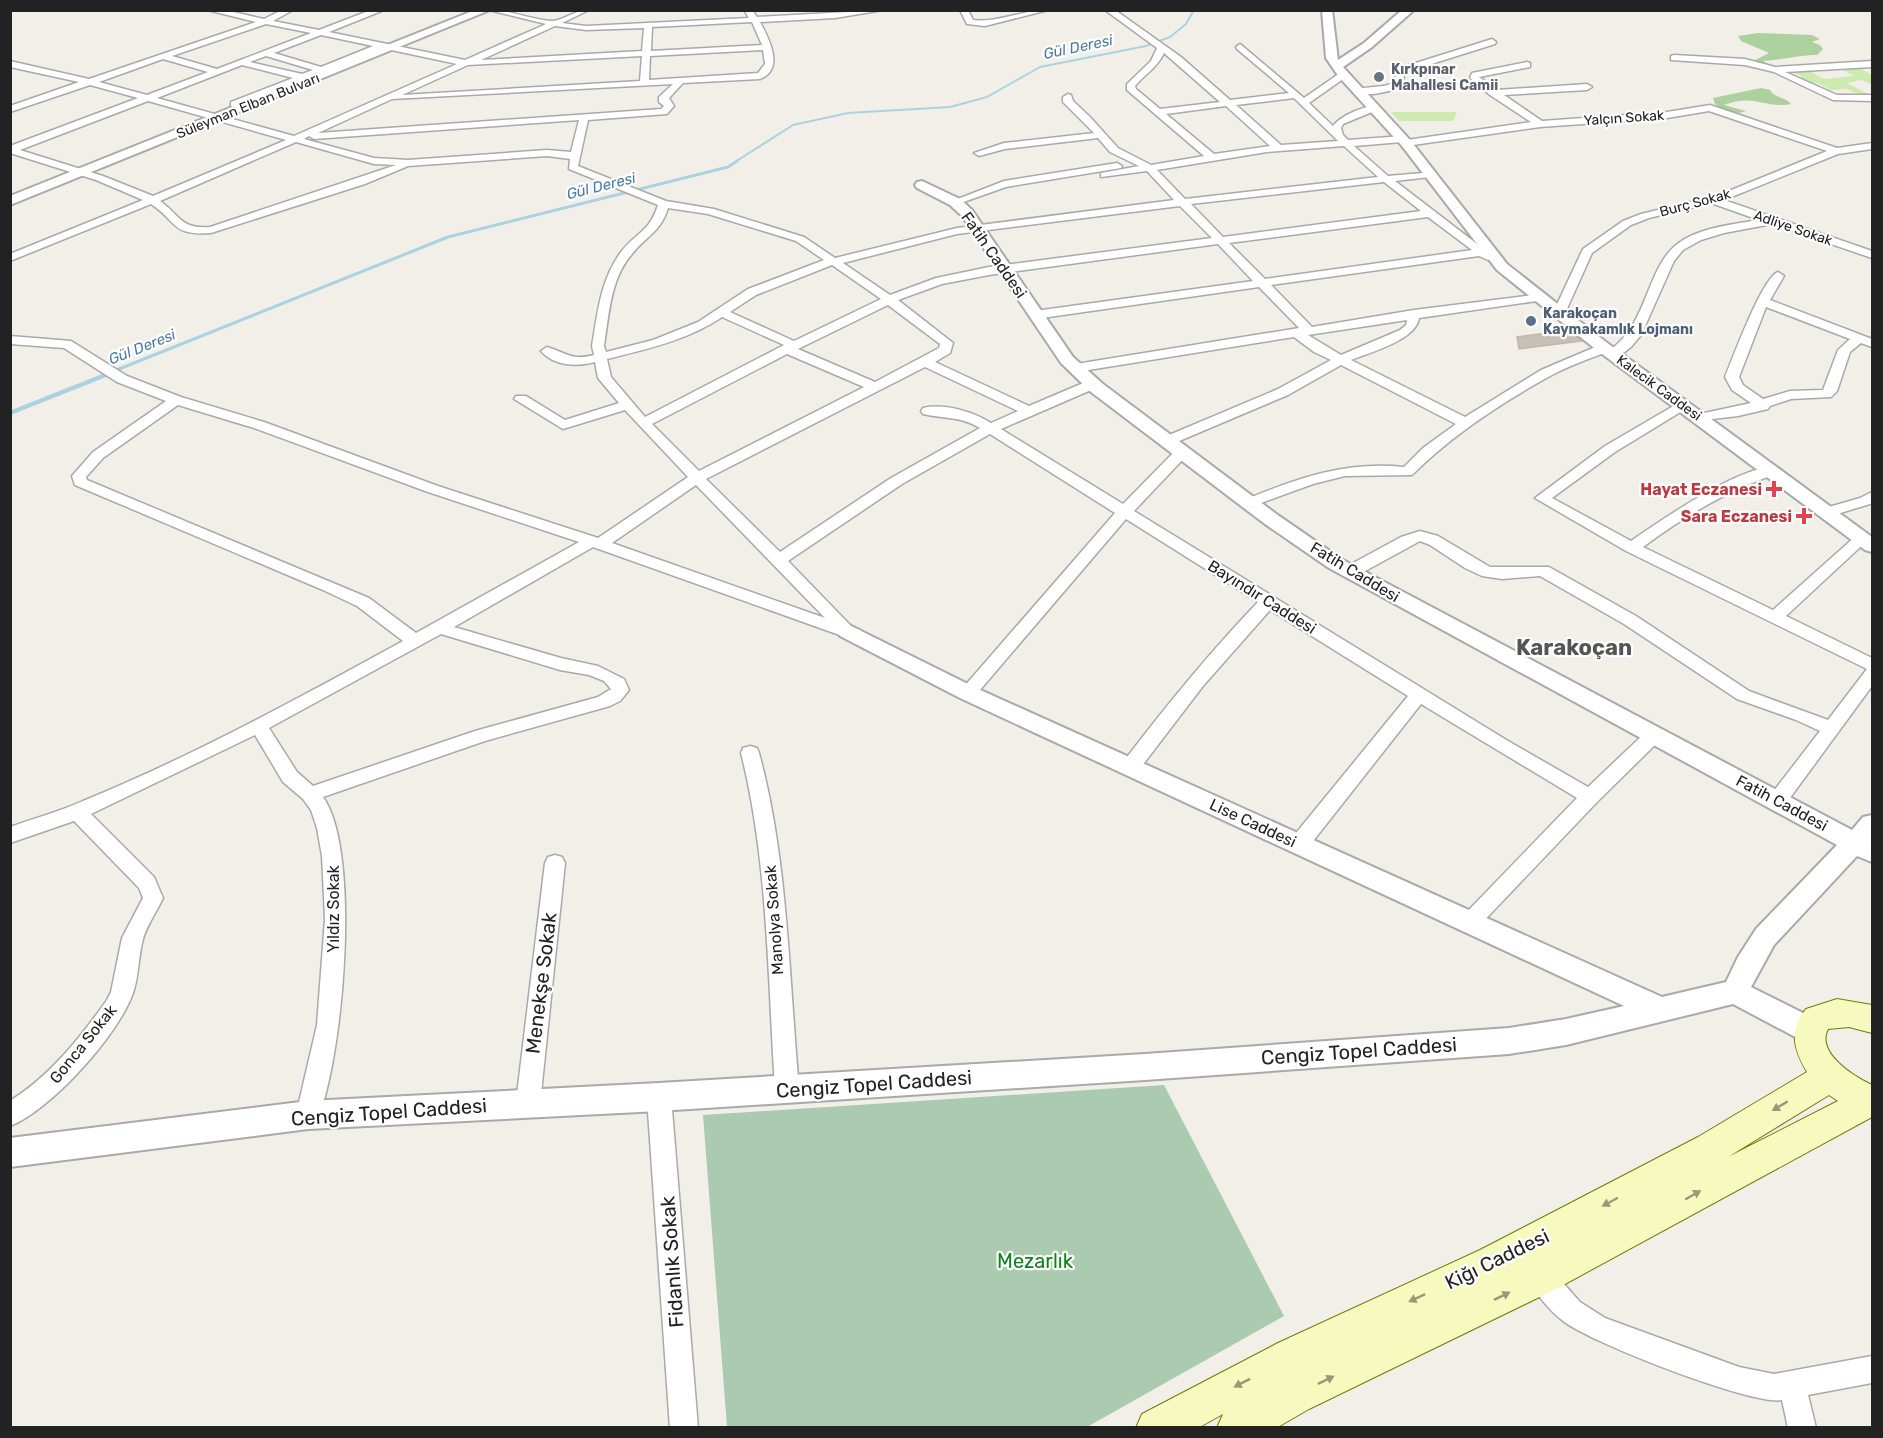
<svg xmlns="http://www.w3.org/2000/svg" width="1883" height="1438" font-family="Rubik,sans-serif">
	<rect width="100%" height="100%" fill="#f2efe9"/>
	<g fill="#cdebb0">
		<path d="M1857,67l15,8v10l-10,-5 -15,3 25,13 -8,1 -17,-8 -16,1 -14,-7 -9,1 -13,-6 8,-1 -12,-6 17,-1 16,9 30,-3 -15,-8z"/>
		<path d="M1391,112h66l-4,9h-54z"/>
	</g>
	<g fill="#add19e">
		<path d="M1758,33l54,2 8,4 -8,3 8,3 3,4 -6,6c-19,0 -35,5 -54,6l11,6 -21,-6 16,-8 -28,-12 -3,-5z"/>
		<path d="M1761,88l9,2c4,8 16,7 21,14 -26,5 -36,-11 -67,1l22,6c-10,5 -22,-1 -31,-7l-2,-6z"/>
	</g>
	<path fill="#aacbaf" d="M1164,1085l120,231 -197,111h-360l-24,-312z"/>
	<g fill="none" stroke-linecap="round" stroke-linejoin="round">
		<path stroke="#aad3df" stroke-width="2" d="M735,162l58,-37 55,-12 102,-6 37,-10 53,-30 106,-21 24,-9 16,-13 8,-14"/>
		<path stroke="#aad3df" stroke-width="3" d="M114,371l334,-134 280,-70 9,-6"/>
		<path stroke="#aad3df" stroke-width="4.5" d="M10,413l108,-43"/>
	</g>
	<path fill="#c7bfb8" stroke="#c4b6ab" stroke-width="1.5" d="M1568,330l14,11 -63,8 -2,-12z"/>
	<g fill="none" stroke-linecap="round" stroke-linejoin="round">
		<g stroke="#a9a9a9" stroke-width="3">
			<g id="minor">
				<path d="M207,10h18l39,9 18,-9h11l-20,11 46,9 52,-20h13l-55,22 136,28 81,-36 -57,-14c22,0 42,10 63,11 11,0 22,-11 37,-11l-27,13 24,3 163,-8 -5,-8h8l5,7 126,-7 -48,8 -75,4c9,17 25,47 0,57l-77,4 -14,15 5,8 -7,8 -79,6 -10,46 88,35 48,8 90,28 31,21 122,-30 217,-28 -27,-29 -46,6v-4l38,-7 -29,-14 -12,-14 -93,11 -26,7 -5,-3 30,-10 90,-10 -31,-31v-5l5,-3 3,1 2,6 17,16 28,31 33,17 53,-9 -77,-66v-6l24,-23 6,-13 -52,-38h10l66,47 49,43 59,-7 -52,-44 -1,-2 4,-3 64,54 36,-25h6v4l-37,26 24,23c7,-10 32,-21 44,-20v4l-34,14 -2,4 2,7 5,5 55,-4 4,4 124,-18 -41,-27 -20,-17 2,-5 55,-11 3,1v4l-51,10 18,13 90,-6 5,3 -5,3 -83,5 38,26 125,-9 43,-7 127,43 35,-5v6l-34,5 -114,46 148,51v7l-100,-34 -48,9 -23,7 -18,10 -9,11 -33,74 -10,12 -13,10h-10l-1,-3 2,-3c-20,8 -41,15 -59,25 -49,27 -99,60 -138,99l-67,1 -32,8 -63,23 -7,-4 2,-3c52,-22 101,-39 159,-33l19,-19 33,-24 -115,-59 -53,30 -116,49h-10l-2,-3 2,-3 116,-49 53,-29 -17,-8 -20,-15 -218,35 -7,-4 7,-4 223,-36 -40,-41 -224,32 -6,-4 6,-4 218,-30 -35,-37 -229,31 -47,9 -44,16 55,43 -3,10 -15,9 94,44 59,-25h10l2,3 -2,3 -97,42 122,75 54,-55h10l2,3 -2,3 -53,56 374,230 80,46 59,-56 6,-2 6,2 3,5 -3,5 -62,61 -120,126 -7,3 -7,-3 -3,-6 3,-6 114,-118 -156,-94 -115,146 -7,2 -7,-2 -3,-6 3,-6 116,-142 -138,-86 -67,76 -65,85 -7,2 -7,-2 -2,-5 2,-5c42,-55 86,-109 134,-159l-132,-83 -152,178 -6,2 -6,-2 -3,-4 3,-4 153,-176 -125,-79 -88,50 -114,77 64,66 8,3 2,4 -2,4h-12l-255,-91 -139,80 107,31 37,8 26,13 5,11 -9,11 -10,5 -125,35 -162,56c39,54 20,266 -7,326l-8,3 -8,-3 -4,-8 21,-90 8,-106 -3,-63 -5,-28 -6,-18 -8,-11 -20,-17 -28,-47 -164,79 63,63 9,21c-6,13 -16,27 -20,41 -5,18 -4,37 -10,54 -14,41 -82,117 -123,133v-25c40,-25 70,-63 97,-101l4,-8 11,-54 21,-40 -4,-10 -65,-67 -64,22v-16c25,-9 51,-16 73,-26 110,-45 216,-103 320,-160l-46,-35 -34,-16 -248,-105 -3,-9 21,-24 73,-51 -49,-19 -53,-34 -54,-4v-8l61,5 56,35 54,21 83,25 174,64 160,52 90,-61 -63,-67 -62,19 -49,-30 2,-3h10l39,24 54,-17 -21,-25 -3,-16c-19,5 -41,4 -54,-11l6,-4c20,6 24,14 47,8l-2,-9c6,-34 8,-65 29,-94 15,-20 28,-19 37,-47l-89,-36 1,-10 -23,-3 -139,10 -43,18 -154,49c-40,3 -33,-11 -60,-29l-141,57v-7l133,-54 -47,-20 -86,-27v-7l128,-48 -48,-13 -80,27v-6l69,-24 -69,-15v-6l79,18 167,-57zM752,22l10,23 -111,6 1,-24zM266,24l45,9 -94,36 -45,-13zM555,26l31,4 58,-2 -2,23 -161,9zM321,35l52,11 -52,21 -47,-14zM382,48l75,16 -163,72 -137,-38 85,-33 51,13 -62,24v4l3,1zM763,50l2,14 -7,9 -109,7 1,-24zM1164,53l56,49 -60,7 -24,-20 -1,-3c10,-12 22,-18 29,-33zM266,56l47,14 -11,4 -52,-12zM642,56l-2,25 -238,14 66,-30zM163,59l45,13 -61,23 -48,-13zM673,84l-14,13v5l5,4 -3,3 -343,24 74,-34zM1294,98l41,40 3,3 -57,4 -45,-40zM148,101l138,39 -133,56 -50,-20 -83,-26zM1226,106l44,40 -56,8 -48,-40zM1709,111l118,40 -108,44 -78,19 -18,7 -40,28 -30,64 2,3 4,1 6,-4 27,-60 39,-28 18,-7 62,-15 48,17c-25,4 -54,7 -76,20 -38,23 -32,81 -73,110v-5h-10l-59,25 -76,47 -114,-57c20,-8 65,-20 68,-42l118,-17 6,-4 -2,-3 -127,16 -102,17 -41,-42 208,-29 9,4 6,-3 -99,-76 35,-4 5,-3 -1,-2 -46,4 -34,-30 48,-4 4,4 134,-19 127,-9zM579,120l-8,32 -24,-2 -139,10 -34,-2 -70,-19 5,-3 5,3zM296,142l78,22 22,1 -186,62c-30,2 -29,-11 -50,-26zM1344,146l34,31 -193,22 -28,-29 110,-18zM1384,182l37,29 -198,26 -32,-33zM1180,206l32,32 -223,29 -53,11 -46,17 -47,-32 114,-29zM668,208l40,6 88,27 28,19 -76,29 -50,33 -45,18 -47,12 -2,-6c5,-31 6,-67 28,-92 15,-19 28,-21 36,-46zM1428,217l44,33 -207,29 -36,-36zM832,265l49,34 -87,42 -64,-29 26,-17zM888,305l52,39 -1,4 -64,34 -77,-33zM722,317l62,28 -139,72 -34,-40 -4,-18c40,-10 81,-19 115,-42zM1407,320l-1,5 -6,5 -59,25 -33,-20zM787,354l77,33 -165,84 -47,-47zM925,367l93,44 -27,12c-18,-11 -46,-20 -68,-15l-2,3 2,3c21,5 38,2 57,14l-89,50 -111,74 -74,-73zM178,405l76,23 174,64 151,50 -163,91 -47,-35 -282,-118 -1,-3 17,-19zM696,485l129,133 -213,-75zM441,634l119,36 29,5 15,6 7,8 -13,8 -123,34 -162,55 -16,-14 -28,-44z"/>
				<path d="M960,10h8l5,10c25,3 49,-10 75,-10l-63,16 -18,-2z"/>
				<path d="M1492,39l4,3 -1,2 -86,27 -4,3 -5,13c-12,5 -34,11 -46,4 11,-6 27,-2 39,-8l4,-10 6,-6z"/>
				<path d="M1674,55l71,4 30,8 97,-6v6l-87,5 52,23h35v6l-39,-1 -59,-28 -29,-7 -74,-5v-4z"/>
				<path d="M1117,163l5,3 -1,2 -115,19 -51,18 -5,-3 54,-21z"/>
				<path d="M1778,272l6,4 -14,24 102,39v8l-11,-4 -11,9 -13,39 -6,6 -40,2 -21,7 -2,3 -30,7 -43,5 -2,-3 2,-3 56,-12 -19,-13 -7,-13c8,-19 37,-99 53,-105zM1766,307l84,32 -12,11 -15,40 -33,1 -27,8 -20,-14 -4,-8z"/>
				<path d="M1682,401l7,4 -2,3 -72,44 -63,46 79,43c26,-18 115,-80 145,-73l2,3 -2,3c-50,17 -91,42 -133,73l130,63 84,-75 5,-2 8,5 -84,78 86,42v28l-88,120 -7,2 -7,-2 -3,-5 3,-5 50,-65 -24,-11 -59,-21 -113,-75 -84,-48 -38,3 -20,-3 -17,-8 -35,-23 -10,-4 -64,35h-12l-2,-4 2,-4 57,-31 19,-6 18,5 52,31h59l87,49 113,75 79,29 39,-51 -241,-118 -91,-53 70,-52z"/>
				<path d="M1872,492v11l-2,1 -43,13 -8,-5 3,-3 38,-11z"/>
				<path d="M750,746l7,2 2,5c29,106 30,226 40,336l-4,8 -8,3 -8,-3 -4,-8c-7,-110 -7,-230 -34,-336l2,-5z"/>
				<path d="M555,855l7,2 3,6 -25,240 -4,8 -8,3 -8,-3 -4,-8 29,-240 3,-6z"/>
				<path d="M659,1086l8,3 4,8 27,331h-28l-23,-331 4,-8z"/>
				<path d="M1541,1264l9,4 30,34 25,16 134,49 35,7 98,-18v27l-64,12 8,33h-28l-6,-28c-29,6 -196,-59 -220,-80 -13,-10 -28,-28 -34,-43l4,-9z"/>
			</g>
		</g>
		<g stroke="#a9a9a9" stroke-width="4">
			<g id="tertiary">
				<path d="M475,10h15l-480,195v-9z"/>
				<path d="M1322,10h10l6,50 26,-17 38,-33h12l-42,37 -29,20 67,73 97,124 99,78 266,195v15l-7,-2 -271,-202 -97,-78 -95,-124 -63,-69 -13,-19z"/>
				<path d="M922,181l38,18 12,11 101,147 30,27 176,132 64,44 509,270 11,-13 9,-2v47l-15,-6 -83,89 -23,42 70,35 4,9 -4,9 -10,4 -10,-4 -68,-36 -167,41 -57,9 -364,26 -486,31 -351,18 -298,38v-29l298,-37 351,-18 486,-29 364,-26 57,-9 58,-13 -664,-308 -120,-62 -3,-5 3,-5 7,-2 129,64 686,309 64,-15 12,-25 18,-28 81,-84 -508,-277 -64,-44 -174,-132 -30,-29 -99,-147 -12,-11 -33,-17 -2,-3 2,-3z"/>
			</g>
		</g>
		<g stroke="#707d05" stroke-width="2">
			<path id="secondary" d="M1837,999l35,6v28l-23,-6 -21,2c-13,24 27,48 44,56v32l-318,173 -245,119 -33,19h-59l6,-14 -25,14h-62l6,-14 136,-71 202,-93 218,-113 109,-65c-13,-22 -19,-41 -1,-63zM1829,1095l9,6 -110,56z"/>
		</g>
		<use href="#minor" fill="#fff" fill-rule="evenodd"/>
		<use href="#tertiary" fill="#fff" fill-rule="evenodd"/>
		<use href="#secondary" fill="#f7fabf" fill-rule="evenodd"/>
	</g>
	<defs><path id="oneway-solid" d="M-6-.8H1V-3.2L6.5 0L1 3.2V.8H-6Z" transform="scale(1.5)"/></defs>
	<g fill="#979978">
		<use href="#oneway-solid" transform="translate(1780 1106) rotate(149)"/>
		<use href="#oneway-solid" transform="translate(1693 1195) rotate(-30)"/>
		<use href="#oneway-solid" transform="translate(1610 1202) rotate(152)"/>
		<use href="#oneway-solid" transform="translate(1502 1296) rotate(-26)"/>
		<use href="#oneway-solid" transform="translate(1417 1298) rotate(155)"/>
		<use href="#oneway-solid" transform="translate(1326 1380) rotate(-26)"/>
		<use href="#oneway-solid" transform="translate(1242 1383) rotate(153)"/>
	</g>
	<circle fill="#6b7280" stroke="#fff" stroke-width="2" cx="1379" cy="77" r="6"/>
	<circle fill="#5c6f8a" stroke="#fff" stroke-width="2" cx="1531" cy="321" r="6"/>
	<g fill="#e0444e" stroke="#fff" stroke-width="2">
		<path d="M1771 480h6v6h6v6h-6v6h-6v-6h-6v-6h6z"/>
		<path d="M1801 507h6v6h6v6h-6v6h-6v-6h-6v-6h6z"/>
	</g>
	<g text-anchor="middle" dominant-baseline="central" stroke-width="4.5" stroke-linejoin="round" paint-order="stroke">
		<g font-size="14" font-weight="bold" fill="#5b616d" stroke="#fff" text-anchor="start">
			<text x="1391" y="69">Kırkpınar<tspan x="1391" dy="16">Mahallesi Camii</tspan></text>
		</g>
		<g font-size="14" fill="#222" stroke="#fff">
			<text transform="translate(248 106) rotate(-22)">Süleyman Elban Bulvarı</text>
			<text transform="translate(1624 118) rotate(-4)">Yalçın Sokak</text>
			<text transform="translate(1695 203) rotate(-15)">Burç Sokak</text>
			<text transform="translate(1793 228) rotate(19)">Adliye Sokak</text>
			<text transform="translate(1659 388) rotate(36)">Kalecik Caddesi</text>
		</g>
		<g font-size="14" font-weight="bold" fill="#4e5e75" stroke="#fff" text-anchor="start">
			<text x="1543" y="313">Karakoçan<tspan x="1543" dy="16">Kaymakamlık Lojmanı</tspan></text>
		</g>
		<g font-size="15" font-style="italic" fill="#4a7aab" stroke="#fff">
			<text transform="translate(1078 47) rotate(-12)">Gül Deresi</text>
			<text transform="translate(601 186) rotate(-14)">Gül Deresi</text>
			<text transform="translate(142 347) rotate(-22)">Gül Deresi</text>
		</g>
		<g font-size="16" fill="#222" stroke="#fff">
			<text transform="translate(994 255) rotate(55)">Fatih Caddesi</text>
			<text transform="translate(1355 572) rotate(31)">Fatih Caddesi</text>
			<text transform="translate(1262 597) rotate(32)">Bayındır Caddesi</text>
			<text transform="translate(1782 803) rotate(28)">Fatih Caddesi</text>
			<text transform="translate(1253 823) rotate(25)">Lise Caddesi</text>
			<text transform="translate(333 909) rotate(-90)">Yıldız Sokak</text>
			<text transform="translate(774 920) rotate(-94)">Manolya Sokak</text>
			<text transform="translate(83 1044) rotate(-51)">Gonca Sokak</text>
		</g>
		<g font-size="16" font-weight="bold" fill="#be3a42" stroke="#fff" text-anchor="end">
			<text x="1762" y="489">Hayat Eczanesi</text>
			<text x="1792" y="516">Sara Eczanesi</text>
		</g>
		<g font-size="20" fill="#222" stroke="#fff">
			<text transform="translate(541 983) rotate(-83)">Menekşe Sokak</text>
			<text transform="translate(1359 1051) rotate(-4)">Cengiz Topel Caddesi</text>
			<text transform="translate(874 1084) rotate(-4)">Cengiz Topel Caddesi</text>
			<text transform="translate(389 1112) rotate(-4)">Cengiz Topel Caddesi</text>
			<text transform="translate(1497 1259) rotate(-26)">Kiğı Caddesi</text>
			<text transform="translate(672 1262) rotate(-94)">Fidanlık Sokak</text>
		</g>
		<g font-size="20" fill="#0c8416" stroke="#fff">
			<text x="1035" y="1261">Mezarlık</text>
		</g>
		<g font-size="22" font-weight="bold" fill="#555" stroke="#fff">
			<text x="1574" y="647">Karakoçan</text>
		</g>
	</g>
	<rect width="1883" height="1438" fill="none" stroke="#222222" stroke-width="24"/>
</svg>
